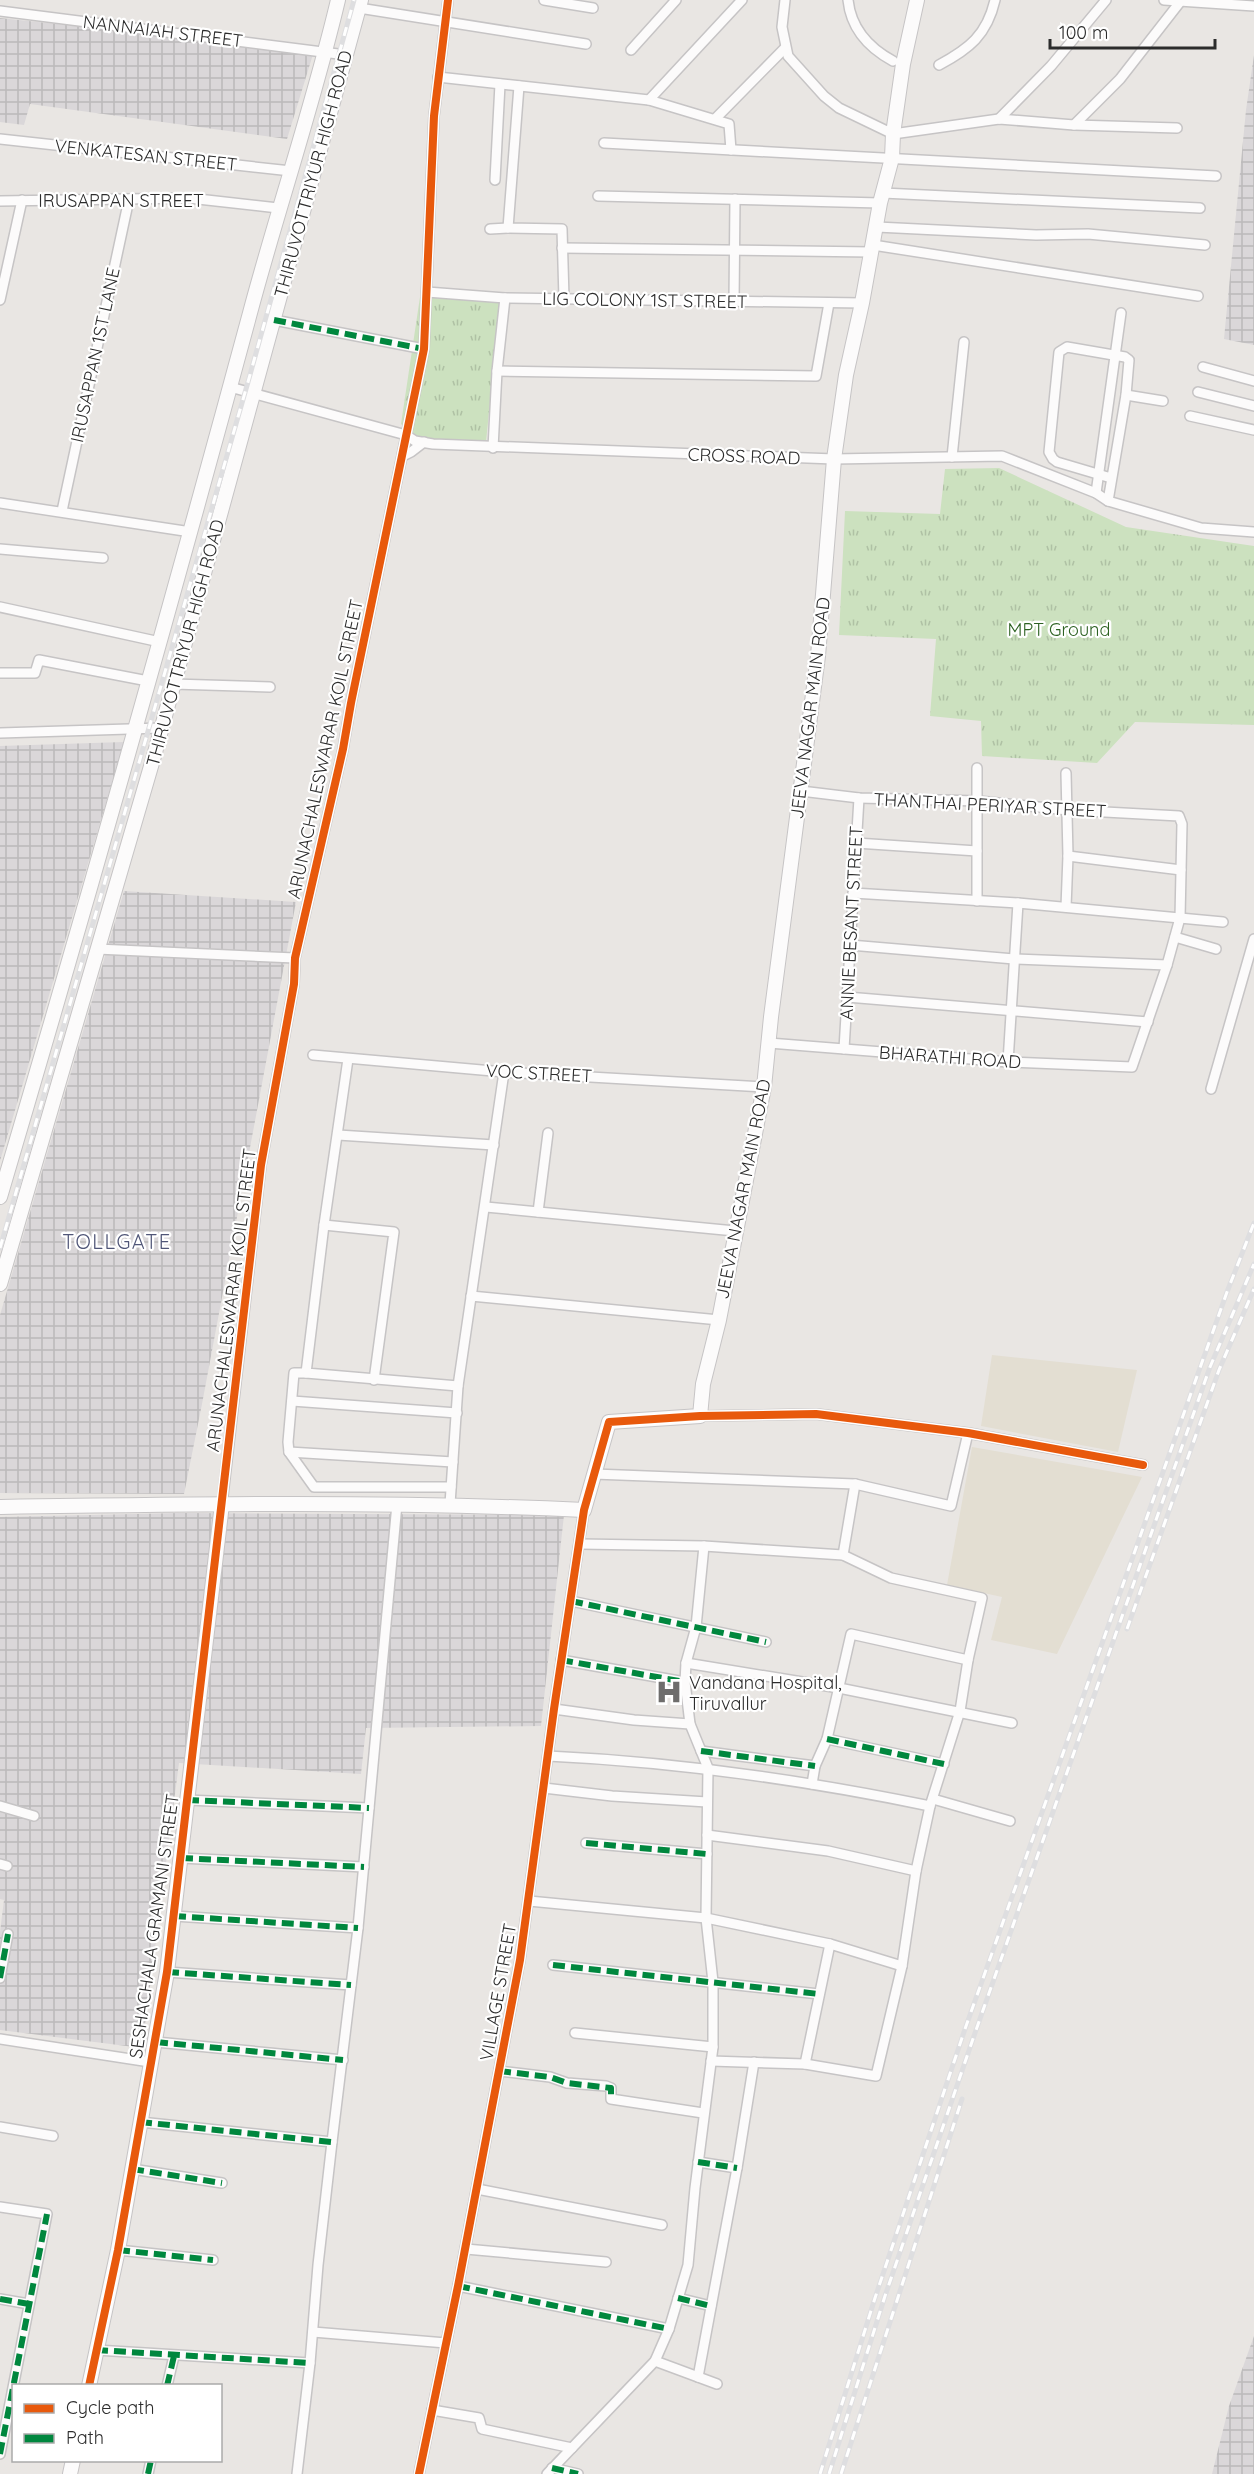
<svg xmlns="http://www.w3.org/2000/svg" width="1254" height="2474" font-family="Quicksand,sans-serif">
	<defs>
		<pattern id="industrial-grid" width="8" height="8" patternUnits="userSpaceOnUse" patternTransform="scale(1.5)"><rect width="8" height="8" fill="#dad7d9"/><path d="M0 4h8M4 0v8" fill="none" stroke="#bbb9ba"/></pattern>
		<pattern id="park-tufts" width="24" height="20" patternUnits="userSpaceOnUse" patternTransform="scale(1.5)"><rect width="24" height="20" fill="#cce1bf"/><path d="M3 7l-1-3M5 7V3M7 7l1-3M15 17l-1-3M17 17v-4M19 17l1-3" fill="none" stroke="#afc1a4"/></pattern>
	</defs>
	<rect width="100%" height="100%" fill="#e9e6e3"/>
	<g fill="url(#industrial-grid)">
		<path d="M0,18l314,33 -27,88 -257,-35 -6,21 -24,-3z"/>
		<path d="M1254,55v290l-30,-6 22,-229z"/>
		<path d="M124,742l-124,419v-415z"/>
		<path d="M124,891l172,11 -94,502 -18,90 -184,-1v-178z"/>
		<path d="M180,1513l384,2 -23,211 -175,2 -5,46 -182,-11 -37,285 -142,-18v-98l4,-32 -4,-1v-382z"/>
		<path d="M1254,2336v138h-42l17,-68z"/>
	</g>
	<g fill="#e3ded2">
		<path d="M992,1355l145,15 -19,82 -137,-26z"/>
		<path d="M972,1447l170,30 -85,177 -66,-14 11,-43 -55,-12z"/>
	</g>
	<g fill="url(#park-tufts)">
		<path d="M420,297l80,5 -14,140 -67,-2 -18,-16z"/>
		<path d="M999,468l127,59 128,19v179l-119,-3 -38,41 -115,-7 -1,-35 -51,-5 6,-77 -97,-4 6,-124 95,3 5,-45z"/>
	</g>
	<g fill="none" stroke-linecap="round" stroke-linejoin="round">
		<g stroke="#c6c4c5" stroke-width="12">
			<g id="street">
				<path d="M544,0l49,8"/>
				<path d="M785,0l-3,27 6,29 36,40 15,12 54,26 106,-15 75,6 103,3"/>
				<path d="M848,0c3,29 21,48 45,61"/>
				<path d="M1164,0l90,6"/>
				<path d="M359,8l227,36"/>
				<path d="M0,11l346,44"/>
				<path d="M631,50l45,-50"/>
				<path d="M939,65c30,-16 48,-30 56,-65"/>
				<path d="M438,77l211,23 80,24 2,26"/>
				<path d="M519,86l-11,142 54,1 2,70"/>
				<path d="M649,100l93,-100"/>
				<path d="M715,119l70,-71"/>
				<path d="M999,119l52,-53 55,-66"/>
				<path d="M1074,125l46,-46 60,-77"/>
				<path d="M0,139l291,32"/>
				<path d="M604,143l612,33"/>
				<path d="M495,180l5,-96"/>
				<path d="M883,193l317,15"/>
				<path d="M598,196l282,7"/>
				<path d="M0,201l189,-3 89,10"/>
				<path d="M877,227l159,8 52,-1 117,11"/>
				<path d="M490,229l18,-1"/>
				<path d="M873,245l325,51"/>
				<path d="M562,248l309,4"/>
				<path d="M427,292l78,6 357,5"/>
				<path d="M0,300l22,-100"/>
				<path d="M734,302l1,-103"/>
				<path d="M274,320l150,29"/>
				<path d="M1203,367l51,14"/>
				<path d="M497,371l319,5 13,-73"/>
				<path d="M230,387l176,48 9,6 18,3 401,15 168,-3 94,37 12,8 93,27 53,4"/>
				<path d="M1198,392l56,14"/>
				<path d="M1126,395l37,6"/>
				<path d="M1190,416l64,14"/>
				<path d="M493,448l4,-77 8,-73"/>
				<path d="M403,456l8,-4 13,-10"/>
				<path d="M952,457l12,-115"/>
				<path d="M1096,493l25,-180"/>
				<path d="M1108,501l18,-106 3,-35 -4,-3 -58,-10 -8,5 -10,100 4,7 4,3 54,16"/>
				<path d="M0,503l191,29"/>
				<path d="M62,511l67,-312"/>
				<path d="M0,549l103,9"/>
				<path d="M0,607l160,35"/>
				<path d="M0,673h35l4,-13 109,21"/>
				<path d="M173,684l97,3"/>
				<path d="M0,733l161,-5"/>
				<path d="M856,843l121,8"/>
				<path d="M1068,856l113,14"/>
				<path d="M853,893l165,10 205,19"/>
				<path d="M977,901v-133"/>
				<path d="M1066,907l2,-51 -2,-83"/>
				<path d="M1175,937l41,12"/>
				<path d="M850,945l164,14 153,6"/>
				<path d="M97,949l198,9"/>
				<path d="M847,997l301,25"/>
				<path d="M769,1043l239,19 124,5 35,-102 13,-47 2,-94 -3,-8 -111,-6 -89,-9 -120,-3 -58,-7"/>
				<path d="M844,1049l15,-251"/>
				<path d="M313,1055l191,17 260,15"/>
				<path d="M348,1059l-24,166 -18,148 152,13"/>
				<path d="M1008,1062l10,-159"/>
				<path d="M1211,1089l43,-150"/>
				<path d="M338,1135l156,10"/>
				<path d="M486,1207l249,24"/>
				<path d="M538,1212l10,-79"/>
				<path d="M324,1225l70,7 -20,148"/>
				<path d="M471,1296l248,24"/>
				<path d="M306,1373h-12l-6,69 1,10 25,35h137"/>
				<path d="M292,1401l165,12"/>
				<path d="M700,1416l116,-2 152,19 175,32"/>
				<path d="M289,1452l164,10"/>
				<path d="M594,1474l261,10 96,22 17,-73"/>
				<path d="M222,1504l39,-339 33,-181 1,-26 48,-209 8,-46 73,-354 10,-233 14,-116"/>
				<path d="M450,1504l8,-118 46,-314"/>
				<path d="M580,1544l124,2 139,9 48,23 91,20 -14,62 -8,51 -30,95 -14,65 -14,95 -26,110 -71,-12 -94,-3"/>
				<path d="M843,1555l12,-71"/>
				<path d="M571,1601l195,41"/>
				<path d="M561,1660l124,22"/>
				<path d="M686,1663l153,25 173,35"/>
				<path d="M554,1709l80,11 56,4"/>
				<path d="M827,1739l117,25"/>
				<path d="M701,1751l114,15"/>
				<path d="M548,1756c129,6 256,24 382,50"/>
				<path d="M812,1784l3,-18 12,-27 24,-105 117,26"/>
				<path d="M544,1788l68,8 95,6"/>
				<path d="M933,1799l77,22"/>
				<path d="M187,1800l182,8"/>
				<path d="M0,1806l34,10"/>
				<path d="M707,1835l121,16 88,20"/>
				<path d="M586,1843l121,11"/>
				<path d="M181,1858l183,9"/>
				<path d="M0,1864l7,2"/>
				<path d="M529,1901l177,17 124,26 72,22"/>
				<path d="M174,1916l184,12"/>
				<path d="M553,1965l266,29"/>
				<path d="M167,1972l184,13"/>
				<path d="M0,1978l8,-44"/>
				<path d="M575,2033l138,14"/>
				<path d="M0,2039l150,23"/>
				<path d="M156,2042l187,18"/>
				<path d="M805,2064l25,-120"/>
				<path d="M499,2071l51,6 17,6 39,3 5,2v11l92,14"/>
				<path d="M140,2122l192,20"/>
				<path d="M0,2127l53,9"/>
				<path d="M698,2162l39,6"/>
				<path d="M132,2169l90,14"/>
				<path d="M477,2189l185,36"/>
				<path d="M0,2207l47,7 -47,240"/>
				<path d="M466,2249l140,13"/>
				<path d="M118,2250l95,10"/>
				<path d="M458,2286l211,43"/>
				<path d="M678,2298l33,8"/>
				<path d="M0,2299l29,5"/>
				<path d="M313,2332l133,11"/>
				<path d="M96,2350l214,13"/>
				<path d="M655,2361l62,23"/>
				<path d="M698,2377l39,-209 17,-106"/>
				<path d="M167,2386l7,-30"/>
				<path d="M432,2410l47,8 3,11 90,19"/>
				<path d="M552,2468l26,6"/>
				<path d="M148,2474l3,-14"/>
				<path d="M297,2474l13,-111 8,-98 14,-123 26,-214 39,-424"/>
				<path d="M419,2474l39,-188 62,-326 34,-251 30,-199"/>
				<path d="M547,2474l108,-113 14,-32 19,-64 7,-77 18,-141v-65l-7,-64 2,-150 -18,-44 -5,-42 1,-19 10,-36 8,-81"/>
			</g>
		</g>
		<g stroke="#c6c4c5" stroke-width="16">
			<g id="secondary">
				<path d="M0,1197c87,-294 170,-588 250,-884 28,-105 63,-207 88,-313"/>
				<path d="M0,1284l154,-528 207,-756"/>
				<path d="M0,1507c195,-3 389,-6 584,3l25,-88 91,-6 3,-32 16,-64 45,-233 7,-70 47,-361 16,-197 12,-84 16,-72 18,-100 12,-45 1,-24 10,-70 14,-64"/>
				<path d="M89,2386l29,-136 49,-278 55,-468"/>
				<path d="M70,2474l3,-14"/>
			</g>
		</g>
		<use href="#street" stroke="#fcfbfb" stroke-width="9"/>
		<use href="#secondary" stroke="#fcfbfb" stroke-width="14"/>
		<g stroke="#dedee0" stroke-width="5">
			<g id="rail">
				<path d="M0,1248l248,-866 106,-382"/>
				<path d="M1127,1629l92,-259 35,-81"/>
				<path d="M820,2474l55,-176 90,-269 262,-737 27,-69"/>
				<path d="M829,2474l56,-178 90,-263 235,-666 44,-103"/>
				<path d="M841,2474l121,-375"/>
			</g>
		</g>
		<use href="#rail" stroke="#fff" stroke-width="3" stroke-dasharray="9" stroke-linecap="butt"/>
		<g stroke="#00873e" stroke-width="6" stroke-dasharray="12 6" stroke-linecap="butt">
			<path d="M274,320l150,29"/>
			<path d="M571,1601l195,41"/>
			<path d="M561,1660l124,22"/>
			<path d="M827,1739l117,25"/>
			<path d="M701,1751l114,15"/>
			<path d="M187,1800l182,8"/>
			<path d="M586,1843l121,11"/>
			<path d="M181,1858l183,9"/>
			<path d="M174,1916l184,12"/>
			<path d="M553,1965l266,29"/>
			<path d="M167,1972l184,13"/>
			<path d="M0,1978l8,-44"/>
			<path d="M156,2042l187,18"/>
			<path d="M499,2071l51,6 17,6 44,5v11"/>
			<path d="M140,2122l192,20"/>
			<path d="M698,2162l39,6"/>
			<path d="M132,2169l90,14"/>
			<path d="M118,2250l95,10"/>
			<path d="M458,2286l211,43"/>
			<path d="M678,2298l33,8"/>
			<path d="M0,2299l29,5"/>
			<path d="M96,2350l214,13"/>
			<path d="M167,2386l7,-30"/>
			<path d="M0,2454l47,-240"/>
			<path d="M552,2468l26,6"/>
			<path d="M148,2474l3,-14"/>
		</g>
		<g stroke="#fff" stroke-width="11">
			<g id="cycleway">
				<path d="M89,2386l29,-136 49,-278 94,-807 33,-181 1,-26 48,-209 8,-46 73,-354 10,-233 14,-116"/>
				<path d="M419,2474l39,-188 62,-326 34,-251 30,-199 25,-88 91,-6 116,-2 152,19 175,32"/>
			</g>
		</g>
		<use href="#cycleway" stroke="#e8590c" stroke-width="8"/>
	</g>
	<defs>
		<g id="hospital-bare" transform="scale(2.07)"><path d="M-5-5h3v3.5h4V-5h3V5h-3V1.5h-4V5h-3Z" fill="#6e6d6c" stroke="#fff" stroke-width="2.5" paint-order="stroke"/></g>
	</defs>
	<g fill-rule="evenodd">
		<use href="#hospital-bare" x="669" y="1692"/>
	</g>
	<g text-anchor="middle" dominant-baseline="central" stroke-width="4.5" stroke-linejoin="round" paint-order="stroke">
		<g font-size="18" fill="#2c2c2c" stroke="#fff">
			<text transform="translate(163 31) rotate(7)">NANNAIAH STREET</text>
			<text transform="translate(146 155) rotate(6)">VENKATESAN STREET</text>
			<text transform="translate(313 174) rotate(-75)">THIRUVOTTRIYUR HIGH ROAD</text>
			<text x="121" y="200">IRUSAPPAN STREET</text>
			<text transform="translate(645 300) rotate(1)">LIG COLONY 1ST STREET</text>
			<text transform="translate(95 355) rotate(-78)">IRUSAPPAN 1ST LANE</text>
			<text transform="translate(744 456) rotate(2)">CROSS ROAD</text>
			<text transform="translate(185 643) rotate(-75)">THIRUVOTTRIYUR HIGH ROAD</text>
			<text transform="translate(810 708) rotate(-83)">JEEVA NAGAR MAIN ROAD</text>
			<text transform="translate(325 749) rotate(-78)">ARUNACHALESWARAR KOIL STREET</text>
			<text transform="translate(990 805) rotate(3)">THANTHAI PERIYAR STREET</text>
			<text transform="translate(851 923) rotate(-87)">ANNIE BESANT STREET</text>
			<text transform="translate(950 1057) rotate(4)">BHARATHI ROAD</text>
			<text transform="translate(539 1073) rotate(3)">VOC STREET</text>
			<text transform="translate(743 1189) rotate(-79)">JEEVA NAGAR MAIN ROAD</text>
			<text transform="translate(231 1300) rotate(-83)">ARUNACHALESWARAR KOIL STREET</text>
			<text transform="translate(154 1926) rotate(-82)">SESHACHALA GRAMANI STREET</text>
			<text transform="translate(498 1992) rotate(-80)">VILLAGE STREET</text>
		</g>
		<g font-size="18" fill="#2d6222" stroke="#fff">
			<text x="1059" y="629">MPT Ground</text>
		</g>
		<g font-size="18" fill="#2c2c2c" stroke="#fff" text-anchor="start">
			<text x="689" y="1682">Vandana Hospital,<tspan x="689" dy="21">Tiruvallur</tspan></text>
		</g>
		<g font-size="20" letter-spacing="1.5" fill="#505678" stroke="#fff">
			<text x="117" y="1241">TOLLGATE</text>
		</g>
	</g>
	<rect x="12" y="2384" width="210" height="78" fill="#ffffff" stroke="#ababab" stroke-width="1.5"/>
	<rect x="24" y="2404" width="30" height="9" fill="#e8590c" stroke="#ababab" stroke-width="1.5"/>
	<text x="66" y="2414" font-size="18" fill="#2c2c2c">Cycle path</text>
	<rect x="24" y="2434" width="30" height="9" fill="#00873e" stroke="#ababab" stroke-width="1.5"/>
	<text x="66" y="2444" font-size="18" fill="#2c2c2c">Path</text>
	<path d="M1050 39v9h165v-9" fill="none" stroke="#2c2c2c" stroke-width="3"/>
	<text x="1059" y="39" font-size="18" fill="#2c2c2c" stroke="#ffffff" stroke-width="4.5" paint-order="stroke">100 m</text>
</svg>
